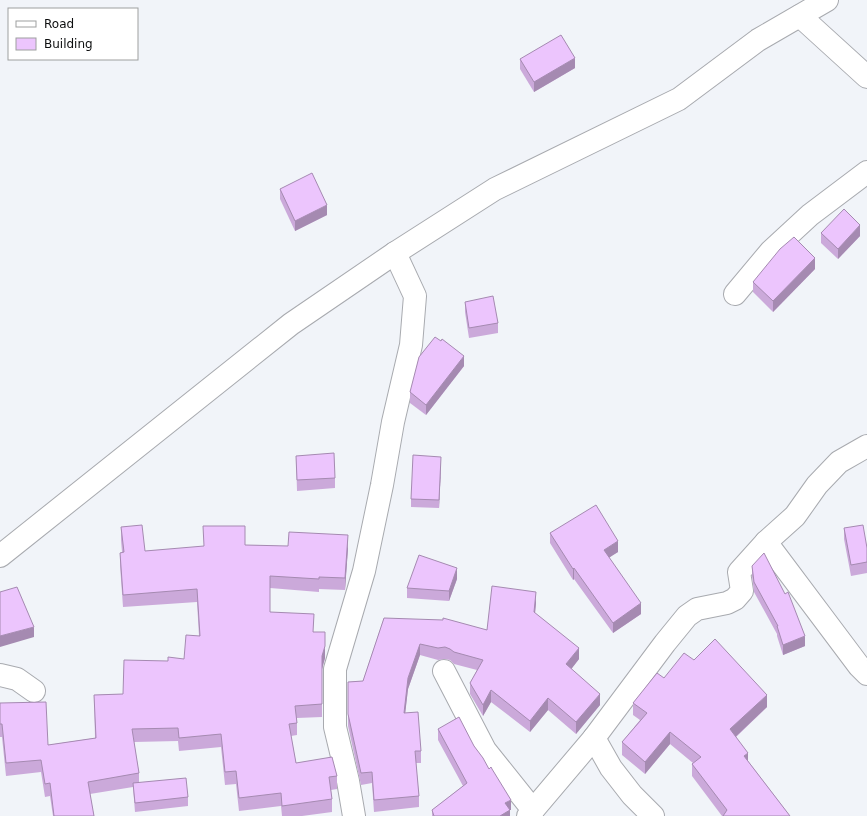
<svg xmlns="http://www.w3.org/2000/svg" width="867" height="816" font-family="'DejaVu Sans',sans-serif">
	<rect width="100%" height="100%" fill="#f1f4f9"/>
	<g fill="none" stroke-linecap="round" stroke-linejoin="round">
		<g stroke="#a8aaaf" stroke-width="24">
			<g id="minor">
				<path d="M800,16l67,61"/>
				<path d="M735,294l36,-43 39,-36 57,-43"/>
				<path d="M766,542l93,124 8,8"/>
				<path d="M0,556l291,-232 104,-71 100,-64 184,-90 79,-59 69,-40"/>
				<path d="M444,671l41,79 48,60"/>
				<path d="M0,675l17,4 17,12"/>
				<path d="M594,738l17,30 21,27 21,21"/>
				<path d="M354,816l-6,-35 -13,-54v-58l29,-98 18,-86 11,-63 18,-77 4,-49 -20,-43"/>
				<path d="M528,816l66,-78 71,-95 22,-27 10,-7 30,-6 8,-4 7,-8 -3,-19 27,-30 29,-26 22,-31 22,-23 28,-16"/>
			</g>
		</g>
		<use href="#minor" stroke="#fff" stroke-width="22"/>
	</g>
	<g fill="#cba9da">
		<path d="M520,59l55,9 -41,24 -14,-23z"/>
		<path d="M280,189l47,26 -32,16 -15,-32z"/>
		<path d="M821,233l39,3 -22,23 -17,-16z"/>
		<path d="M815,269l-42,43 -20,-20v-10z"/>
		<path d="M465,302l33,21v10l-29,5 -4,-26z"/>
		<path d="M441,341l23,25 -38,49 -16,-12v-11z"/>
		<path d="M296,456l39,22v10l-38,3z"/>
		<path d="M441,466l-2,42 -28,-1v-8z"/>
		<path d="M121,527l24,24 100,-6 103,3 -3,42 -26,-1v3l-49,-4v24l44,20 11,26 -3,11v48l-25,1v17l-6,1 5,27 41,13v13l-6,1 1,9v13l-30,4h-20l-1,-10 -42,5 -3,-27 -11,1 -4,-38 -42,4 -1,-10 -44,1 5,31v9l49,15v9l-53,6 -2,-25 -43,7 4,22h-41l-3,-20 -5,1 -4,-25 -35,4 -4,-39h-2v-34l48,42 47,-7 -1,-43 29,-1 45,-33 16,-2 15,-23 -2,-34 -74,5 -3,-42v-12l2,-1 -1,-12z"/>
		<path d="M844,528l23,20v25l-16,3 -7,-37z"/>
		<path d="M550,533l68,19 -9,5 32,57 -28,19 -39,-54 -1,1 -23,-37z"/>
		<path d="M752,566l53,80 -22,9 -6,-19v-2l-23,-42 -2,-16z"/>
		<path d="M457,579l-8,22 -42,-3v-10z"/>
		<path d="M536,603l-1,10 44,46 -8,10 29,36 -24,29 -28,-24 -18,22 -39,-30 -8,14 -13,-22v-11l7,-13 -23,-6 -4,-4 -5,-1 -7,1 -18,-5 -12,34 -3,24 16,38v12h-5l3,33v11l-45,5 -2,-29 -11,2 -13,-59v-44l15,-1 21,-63 103,12z"/>
		<path d="M694,660l73,47 -31,30 12,24 42,55h-68l-30,-40v-12l1,-1 -23,-19 -25,30 -23,-19v-13l18,-22 -7,-5v-12l31,-25z"/>
		<path d="M438,729l36,17 37,64h-1v6h-78v-6l31,-24 -25,-46z"/>
	</g>
	<g fill="#a58ab1">
		<path d="M575,58v10l-41,24v-10z"/>
		<path d="M327,205v10l-32,16v-10z"/>
		<path d="M860,225v11l-22,23v-10z"/>
		<path d="M815,258v11l-42,43v-11z"/>
		<path d="M464,356v10l-38,49v-10z"/>
		<path d="M441,457v9l-2,42v-8z"/>
		<path d="M348,535v13l-3,42v-12z"/>
		<path d="M618,541v11l-14,9v-11z"/>
		<path d="M457,568v11l-8,22v-10z"/>
		<path d="M574,568v11l-1,1v-11z"/>
		<path d="M536,592v11l-2,20v-11z"/>
		<path d="M641,603v11l-28,19v-10z"/>
		<path d="M34,627v10l-34,10v-11z"/>
		<path d="M805,636v10l-22,9v-10z"/>
		<path d="M420,644v11l-12,34 -4,35v-11l4,-35z"/>
		<path d="M325,646v12l-3,11v-13z"/>
		<path d="M579,648v11l-13,17v-12z"/>
		<path d="M491,690v12l-8,14v-11z"/>
		<path d="M600,694v11l-24,29v-12z"/>
		<path d="M767,695v12l-37,35v-13z"/>
		<path d="M548,698v12l-18,22v-11z"/>
		<path d="M670,732v12l-25,30v-12z"/>
		<path d="M748,753v12l-4,-9z"/>
		<path d="M511,800v10h-1v6h-10l5,-13z"/>
	</g>
	<g fill="#ecc5fd" stroke="#a58ab1">
		<path d="M561,35l14,23 -41,24 -14,-23z"/>
		<path d="M312,173l15,32 -32,16 -15,-32z"/>
		<path d="M844,209l16,16 -22,24 -17,-16z"/>
		<path d="M794,237l21,21 -42,43 -20,-19 27,-33z"/>
		<path d="M493,296l5,27 -29,5 -4,-26z"/>
		<path d="M435,337l6,4 1,-2 22,17 -38,49 -16,-13 9,-35z"/>
		<path d="M334,453l1,25 -38,2 -1,-24z"/>
		<path d="M413,455l28,2 -2,43 -28,-1z"/>
		<path d="M596,505l22,36 -14,9 37,53 -28,20 -39,-55 -1,1 -23,-36z"/>
		<path d="M142,525l3,26 59,-5 -1,-20h42v19l43,1 1,-14 59,3 -3,43 -26,-1v2l-49,-3v36l44,2 -1,18h12v14l-3,10v48l-27,2 2,17 -8,1 7,39 36,-6 5,19 -8,1 3,22 -50,7 -1,-13 -42,5 -3,-27 -11,1 -4,-38 -42,4 -1,-10 -46,1 7,44 -51,9 6,34h-40l-4,-33 -5,1 -4,-24 -35,3 -4,-39h-2v-21l46,-1 2,43 48,-7 -2,-43 29,-1 1,-34 44,1v-4l16,2 2,-24 14,1 -3,-47 -74,6 -3,-42 4,-1 -3,-25z"/>
		<path d="M863,525l4,23v14l-16,3 -7,-37z"/>
		<path d="M764,553l21,41 3,-2 17,44 -22,9 -6,-19h1l-24,-44 -2,-16z"/>
		<path d="M419,555l38,13 -8,23 -42,-3z"/>
		<path d="M492,586l44,6 -2,20 45,36 -13,16 34,30 -24,28 -28,-24 -18,23 -39,-31 -8,15 -13,-22 13,-23 -29,-8 -4,-3 -5,-2 -7,1 -18,-4 -12,34 -4,35 14,-1 3,39h-6l4,45 -45,4 -2,-28 -11,1 -13,-59v-32l15,-1 21,-63 59,2v-2l44,12z"/>
		<path d="M17,587l17,40 -34,9v-44z"/>
		<path d="M715,639l52,56 -37,34 18,24 -4,3 46,60h-67l4,-6 -35,-46 9,-7 -31,-25 -25,30 -23,-20 25,-29 -14,-10 24,-30 7,5 20,-25 10,7z"/>
		<path d="M459,717l15,29 9,12 6,11 2,-2 1,2 19,31 -6,3 5,7 -10,6h-66l-2,-6 35,-27 -29,-54z"/>
		<path d="M186,778l2,19 -53,6 -2,-20z"/>
	</g>
	<rect x="8" y="8" width="130" height="52" fill="#ffffff" stroke="#9e9f9f"/>
	<rect x="16" y="21" width="20" height="6" fill="#ffffff" stroke="#9e9f9f"/>
	<text x="44" y="28" font-size="12" fill="#0d0e0f">Road</text>
	<rect x="16" y="38" width="20" height="12" fill="#ecc5fd" stroke="#9e9f9f"/>
	<text x="44" y="48" font-size="12" fill="#0d0e0f">Building</text>
</svg>
